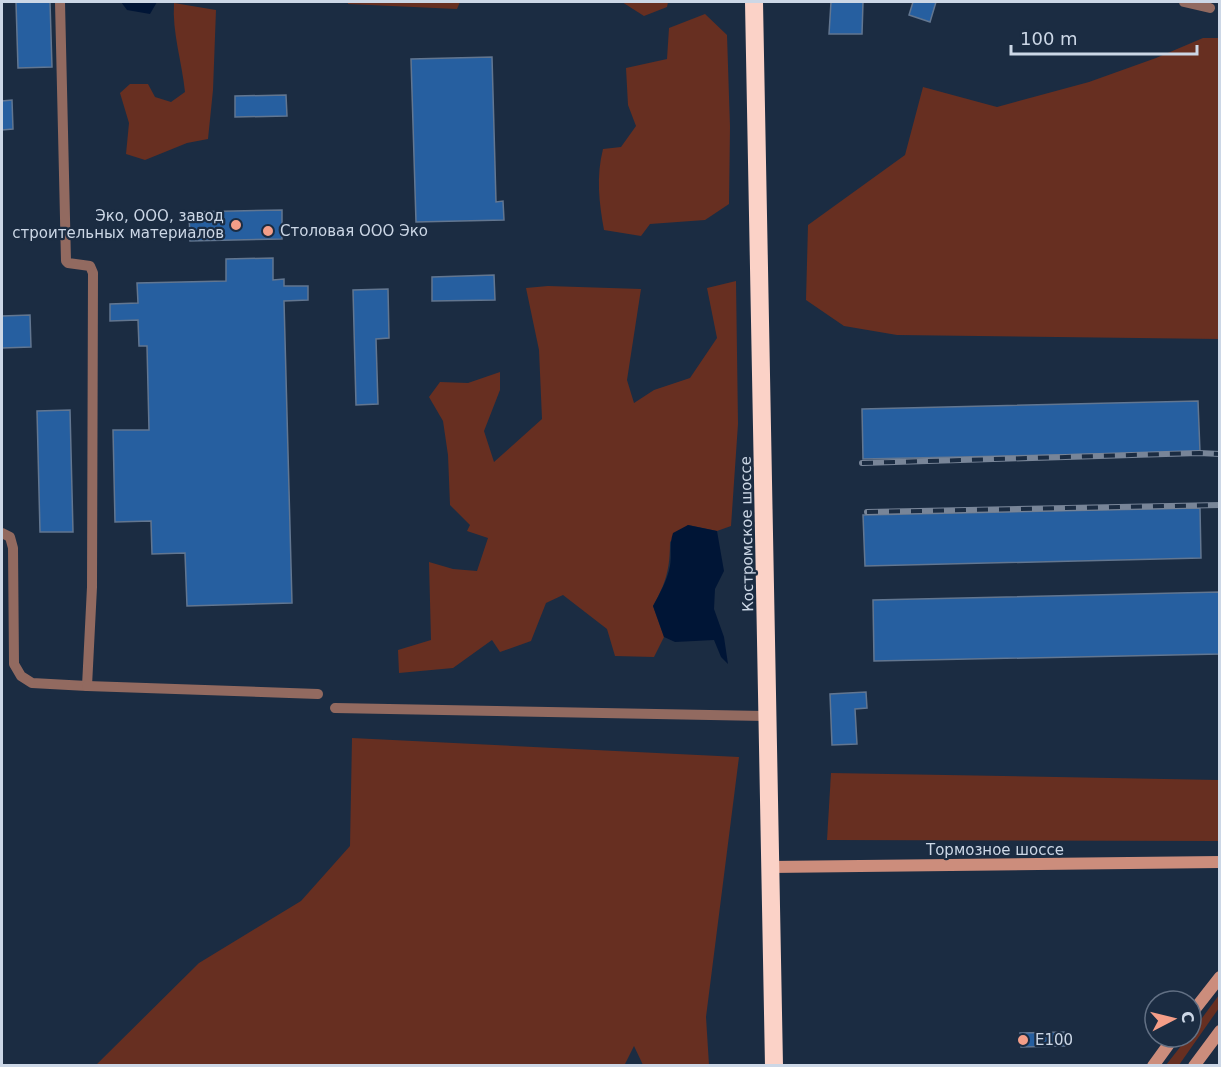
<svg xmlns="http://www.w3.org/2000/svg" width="1221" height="1067" font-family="'DejaVu Sans',sans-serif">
	<rect width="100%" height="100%" fill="#1b2c42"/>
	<g fill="#672f21">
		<path d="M348,2h112l-3,7 -109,-5z"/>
		<path d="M622,2h46l-1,5 -23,9z"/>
		<path d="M174,3l42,7 -3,80 -5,49 -21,4 -42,17 -19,-6 3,-31 -9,-30 10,-9h18l7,13 16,5 14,-10c-3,-30 -13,-60 -11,-89z"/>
		<path d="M705,14l22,21 3,92 -1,77 -24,16 -55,4 -9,12 -37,-6c-5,-27 -8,-54 -1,-81l18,-2 15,-21 -8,-21 -2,-37 41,-9 2,-31z"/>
		<path d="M1203,38h16v301l-322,-4 -53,-9 -38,-26 2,-75 97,-70 18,-68 74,20 92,-25 67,-24z"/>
		<path d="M736,281l2,143 -7,102 -14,5 -29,-6 -18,17c0,27 -4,41 -17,64l11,31 -10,20 -39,-1 -8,-27 -44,-34 -17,8 -15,38 -31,11 -8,-12 -39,28 -54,5 -1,-23 33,-10 -2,-78 24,7 24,2 11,-33 -21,-7 3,-6 -20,-20 -2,-50 -5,-34 -14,-24 11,-15 28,1 32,-11v18l-16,41 10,31 48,-43 -3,-69 -13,-62 22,-2 93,3 -14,91 7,23 20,-13 36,-12 27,-40 -10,-50z"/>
		<path d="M352,738l387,19 -33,260 3,48h-66l-9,-19 -10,20 -528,-1 103,-102 102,-62 49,-55z"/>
		<path d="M831,773l388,7v61l-392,-1z"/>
		<path d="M1219,995v13l-40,57h-13l22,-28h3v-4z"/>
	</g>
	<g fill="#001536">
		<path d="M121,2h36l-7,12 -23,-4z"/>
		<path d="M688,525l29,6 7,40 -9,18 -1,20 10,28 4,27 -7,-7 -7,-17 -39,2 -11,-5 -11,-31c7,-13 14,-25 17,-40 2,-11 -1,-22 3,-33z"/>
	</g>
	<g fill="#265fa0" stroke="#627690" stroke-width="1.5">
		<path d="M16,2h34l2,65 -34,1z"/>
		<path d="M831,2h32l-1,32h-33z"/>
		<path d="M913,2h23l-6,20 -21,-7z"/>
		<path d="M492,57l4,145 7,-1 1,19 -88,2 -5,-163z"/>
		<path d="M286,95l1,21 -52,1v-21z"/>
		<path d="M12,100l1,29 -11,1v-29z"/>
		<path d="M282,210v29l-92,2 -1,-29z"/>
		<path d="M273,258v22l11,-1v7h24v14l-24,1 8,302 -105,3 -2,-53 -33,1 -1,-33 -36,1 -2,-92h36l-2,-84h-8l-1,-26 -28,1v-17l28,-1 -1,-20 89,-2v-22z"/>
		<path d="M494,275l1,25 -63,1v-24z"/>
		<path d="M388,289l1,49 -13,1 2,65 -22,1 -3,-115z"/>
		<path d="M30,315l1,32 -29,1v-32z"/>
		<path d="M1198,401l2,51 -337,7 -1,-50z"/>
		<path d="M70,410l3,122h-33l-3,-121z"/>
		<path d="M1200,508l1,50 -336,8 -2,-51z"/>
		<path d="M1220,592v62l-346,7 -1,-61z"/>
		<path d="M866,692l1,16 -12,1 2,35 -25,1 -2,-51z"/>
		<path d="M1064,1032l1,14 -44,1 -1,-14z"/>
	</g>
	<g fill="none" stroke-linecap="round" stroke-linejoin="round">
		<g stroke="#926a60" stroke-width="10">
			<path d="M1184,2l26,6"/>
			<path d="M2,533l8,4 3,11 1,116 7,12 11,7 55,3 5,-99 1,-314 -3,-7 -22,-3 -2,-2 -6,-259"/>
			<path d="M87,686l231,8"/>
			<path d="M335,708l433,8"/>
		</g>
		<g stroke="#cc8d7c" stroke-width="12">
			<path d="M770,867l450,-5"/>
			<path d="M1191,1014l29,-37"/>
			<path d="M1153,1066l21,-29"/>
			<path d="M1194,1066l26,-35"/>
		</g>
		<path stroke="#fbd2c7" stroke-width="18" d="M754,2l20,1064"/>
		<g stroke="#788598" stroke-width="6">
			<g id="rail">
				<path d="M862,463l337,-10 21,1"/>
				<path d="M867,512l353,-7"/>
			</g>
		</g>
		<use href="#rail" stroke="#1b2c42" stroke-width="4" stroke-dasharray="11" stroke-linecap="butt"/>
	</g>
	<g fill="#f49e88" stroke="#1b2c42" stroke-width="2">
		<circle cx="236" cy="225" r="6"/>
		<circle cx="268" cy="231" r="6"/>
		<circle cx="1023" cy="1040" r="6"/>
	</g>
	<g text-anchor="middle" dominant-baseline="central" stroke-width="4.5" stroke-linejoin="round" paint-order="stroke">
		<g font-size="15" fill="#ccd7e6" stroke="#1b2c42" text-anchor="start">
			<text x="224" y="216" text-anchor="end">Эко, ООО, завод<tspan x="224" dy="17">строительных материалов</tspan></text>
			<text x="280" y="231">Столовая ООО Эко</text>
			<text x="1035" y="1040">E100</text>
		</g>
		<g font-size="15" fill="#ccd7e6" stroke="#1b2c42">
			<text transform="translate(747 534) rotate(-91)">Костромское шоссе</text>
			<text x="995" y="850">Тормозное шоссе</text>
		</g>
	</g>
	<rect width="1221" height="1067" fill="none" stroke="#ccd7e6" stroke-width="6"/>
	<g transform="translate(1173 1019) rotate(83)"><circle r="28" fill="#1b2c42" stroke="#627084" stroke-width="1.5"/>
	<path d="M0-4.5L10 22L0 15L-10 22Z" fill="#f49e88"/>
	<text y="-9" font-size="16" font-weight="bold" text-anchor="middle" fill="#ccd7e6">С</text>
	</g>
	<path d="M1011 45v9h186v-9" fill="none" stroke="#ccd7e6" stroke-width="3"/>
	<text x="1020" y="45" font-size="18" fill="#ccd7e6" stroke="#1b2c42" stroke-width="4.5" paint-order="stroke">100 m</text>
</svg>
